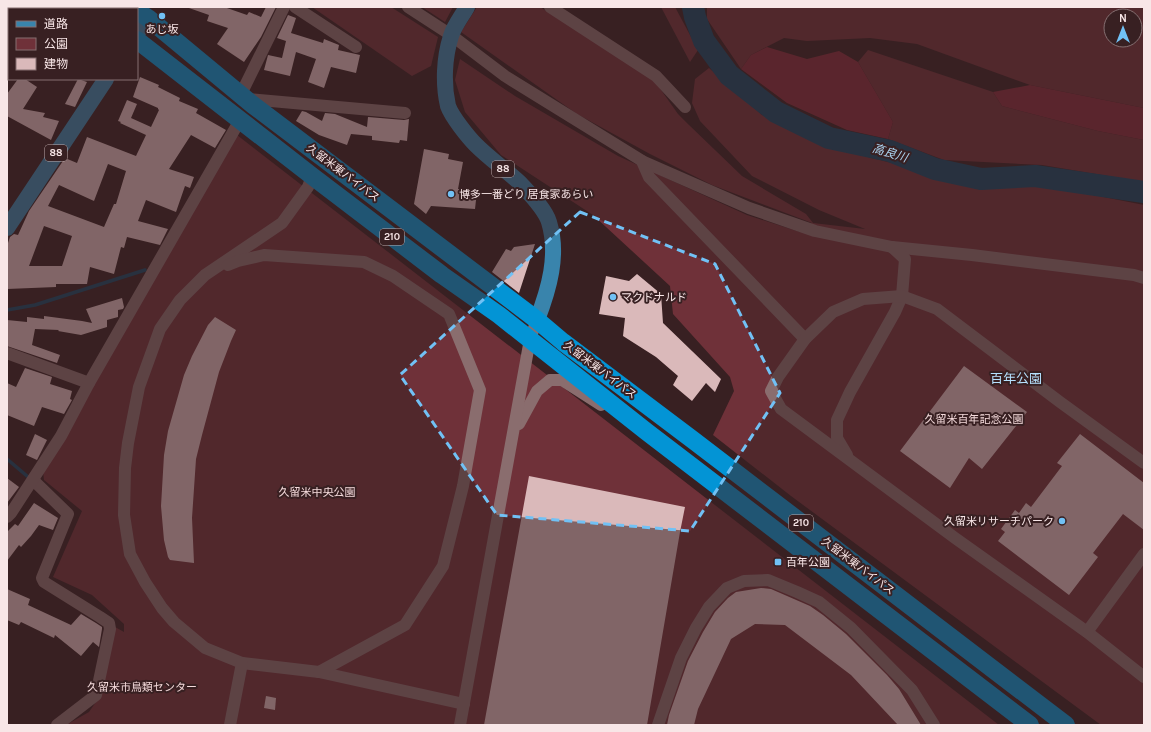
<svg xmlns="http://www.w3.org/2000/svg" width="1151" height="732" font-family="Karla,'Noto Sans JP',sans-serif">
	<rect width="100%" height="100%" fill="#382022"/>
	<g fill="#6f3139" fill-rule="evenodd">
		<path d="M312,7h79l47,30 -7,29 -19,10z"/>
		<path d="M422,7h31l-8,15z"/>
		<path d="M477,7h63l114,73 24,34 11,11 53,51 64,38 7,9 52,6 -46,-19 -67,-34 -52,-55 -8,-18 3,-24 14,-11 53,47 86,37 135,34 55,-2 106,21v520h-43l-310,-229 -78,-61 21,-44 -4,-14 -57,-63 -3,-28 -77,-71 -92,-60 -36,-43 -10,-32 5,-21 55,37 103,60 129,59 53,17 12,-9 -100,-38 -62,-31 -73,-40 -116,-82z"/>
		<path d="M661,7h14l23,43 -8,12z"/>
		<path d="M707,7h437v101l-114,-23 -113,-41 -47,-6 -63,3 -23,-3 -33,17 -10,14 -34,-50zM1111,16h24v24h-24z"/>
		<path d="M868,50l125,42 9,14 96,25 46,9v42l-102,-17 -98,-5 -56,-21 5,-17 -35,-60z"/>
		<path d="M237,135l762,590h-933l23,-13 11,-16 15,-69 9,5v-8l-32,-29 -39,-18 29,-66 -38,-31 -1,-9z"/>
	</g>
	<g fill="#832c3a">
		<path d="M767,47l40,12 32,-8 19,11 35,60 -5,17 -41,-9 -60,-27 -46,-34 10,-14z"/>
		<path d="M1030,85l114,23v32l-46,-9 -96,-25 -9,-14z"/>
	</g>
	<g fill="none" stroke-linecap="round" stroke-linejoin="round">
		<g stroke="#144663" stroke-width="3.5">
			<path d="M7,310l28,-5 110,-35"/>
			<path d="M7,459l20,17"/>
		</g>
		<path stroke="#144663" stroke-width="22" d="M693,7l2,10 9,24 25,34 47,37 53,26 61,13 45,18 46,10 54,-3 109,16"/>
	</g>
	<g fill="#dab9ba" fill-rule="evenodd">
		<path d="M189,7h35l23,8 2,-3 12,5 5,-10h10l-15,30 -17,25 -27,-18 11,-16 -21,-7 2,-6 -20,-7z"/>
		<path d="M288,15l8,3 -5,15 32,10 1,-4 15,6 -1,5 22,5 -4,18 -25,-6 -7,21 -16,-6 8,-23 -20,-7 -6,24 -26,-6 4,-15 14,3 4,-17 -9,-3z"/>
		<path d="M140,77l19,8 -1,2 22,11 -1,3 19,8 -2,4 30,17 -11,18 -24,-13 -22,34 25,8 -4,11 -5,-2 -9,26 -30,-12 -8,21 30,8 -8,16 -33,-8 -3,11 -3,-1 -7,27 -24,-7 -3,17h-31v3l-49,2v-43l3,-9 4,-3 4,1 11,-24 36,-53 12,5 10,-26 49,19 10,-21 -26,-12 1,-1 -3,-1 9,-21 10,4 -6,14 20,9 8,-17 -1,-1v-1l-25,-11zM108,164l18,7 -10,33h-2l-10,23 -56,-21 11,-21 35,16zM44,226l28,10 -10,30h-33z"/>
		<path d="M18,79h7l12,8 -14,22 22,4 -2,4 16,4 -8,19 -44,-24v-22z"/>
		<path d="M78,79l9,3 -12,25 -10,-3z"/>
		<path d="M302,111l4,1 16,9 3,-8 10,1 32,13 1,-10 36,3 5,-1 -2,22 -7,-1 -1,3 -27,-3v-4l-21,-2 -4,11 -28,-10 -23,-14z"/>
		<path d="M424,149l25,5 -1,5 15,3 -5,27 19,2 -2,18 -44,-3 -5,8 -12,-10z"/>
		<path d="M535,244l-16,49 -27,-21 14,-23 5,2 3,-4z"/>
		<path d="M637,274l24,20 2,29 58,56 -6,13 -9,-9 -14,18 -19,-16 5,-9 -22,-19 -33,-21 2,-18 -26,-4 7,-38 23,5z"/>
		<path d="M122,298l2,9 -1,2 -5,1v7l-11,3v7l-26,8 -23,-4 1,-1 -24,-1 -3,16 28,10 -3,8 -50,-17v-26l20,2v-5l17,2v-3l38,5 10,2 -6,-14z"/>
		<path d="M215,317l21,13 -5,11 -12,31 -17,63 -6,24 -4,59 2,45 -24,-3 -2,-3 -4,-17 -3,-34 3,-51 4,-24 16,-56 8,-19 16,-31z"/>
		<path d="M964,366l63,46 -45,57 -13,-11 -19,30 -50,-37z"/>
		<path d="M25,368l27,9 -2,7 22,7 -2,8 2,1 -8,14 -22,-7 -8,19 -27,-11v-32l9,4z"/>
		<path d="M35,434l12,6 -10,20 -11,-5z"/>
		<path d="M1080,434l64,49v47l-21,-16 -30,39 5,4 -29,38 -71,-54 7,-9 -4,-3 14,-19 4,3 7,-10 5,4 31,-41 -5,-3z"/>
		<path d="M529,476l156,31 -5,25 -33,193h-163z"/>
		<path d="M7,478l12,9 -12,16z"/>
		<path d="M34,503l24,15 -5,12 -14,-5 -8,11 -10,11 -2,-2 -12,16v-29l8,-8 3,2z"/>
		<path d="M761,588l10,1 39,17 13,9 23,19 41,41 12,14 22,36h-23l-47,-50 -66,-50 -30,-1 -24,15 -33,70 -4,16h-27l2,-10 19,-54 15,-29 12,-20 13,-14 8,-6z"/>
		<path d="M7,589l23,10 -2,6 43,20 10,-11 15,9 6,4v2l-3,18 -6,-5 -12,14 -26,-21 -1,3 -33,-16 -2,3 -12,-5z"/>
		<path d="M266,696l10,2 -1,12 -11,-2z"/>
	</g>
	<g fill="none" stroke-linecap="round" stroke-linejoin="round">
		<g stroke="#8a6d6e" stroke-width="12">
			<path d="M295,7l61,40"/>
			<path d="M408,7l43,28 54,41 139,86 105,46 66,23 77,16 80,8 162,20 10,3"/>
			<path d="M550,7l106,69 29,31"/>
			<path d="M241,94l43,-87"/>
			<path d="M247,98l1,1 157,14"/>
			<path d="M642,161l7,16 156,162"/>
			<path d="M312,176l-4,11 -26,36 -77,52 -25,25 -20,29 -21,58 -11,56 -3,25 -1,47 6,39 15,28 17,26 12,14 31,26 37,15 77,9 145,32"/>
			<path d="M228,265l10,-4 26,-6 100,7 29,14 56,38 31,76 -17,96 -20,80 -38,59 -86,47"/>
			<path d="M7,353l82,30"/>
			<path d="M519,424l18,-33 13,-11h12l39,25"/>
			<path d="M847,455l-10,-17v-18l13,-28 45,-80 7,-16 3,-37 -13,-12"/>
			<path d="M1144,463l-84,-61 -123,-93 -35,-13 -39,3 -30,13 -28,27 -27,38 -7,14 10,18 174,129 132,94 57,45"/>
			<path d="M33,480l35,34 -26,64 2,4 56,35 9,6 1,6 -14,66 -39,30"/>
			<path d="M7,517l4,-4 50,-77 28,-53 151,-263"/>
			<path d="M1087,632l57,-78"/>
			<path d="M230,725l12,-62"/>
			<path d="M460,725l70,-386 7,-19"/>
			<path d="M658,725l23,-67 15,-30 13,-21 18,-19 17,-7 24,-1 29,12 22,10 32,26 61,62 22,35"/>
		</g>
		<g stroke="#3984ac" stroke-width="16">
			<path d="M467,7c-5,9 -13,19 -16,29 -7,22 -8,48 -3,70 4,11 20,31 28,39 14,14 30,25 44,38 9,10 25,26 29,39 10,33 0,67 -12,98"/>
			<path d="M137,33l11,-15"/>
			<path d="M7,228l99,-149"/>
		</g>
		<g stroke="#0394d5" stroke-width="18">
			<path d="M92,7l3,2"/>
			<path d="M137,11l11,7 105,87 284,215 26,22 130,98 373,285"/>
			<path d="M137,40l175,136 130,99 57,40 148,117 383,293"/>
		</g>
	</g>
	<path d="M0 0H1151V732H0ZM580,212l135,52 65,129 -90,138 -193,-16 -97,-140z" fill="#382022" fill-opacity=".55" fill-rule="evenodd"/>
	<path fill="none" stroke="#71c1f5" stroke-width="3" stroke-dasharray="8 5" stroke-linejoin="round" d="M580,212l135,52 65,129 -90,138 -193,-16 -97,-140z"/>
	<g fill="#71c1f5" stroke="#382022" stroke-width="1.5">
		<circle cx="162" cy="16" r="4"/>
		<circle cx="451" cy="194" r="4"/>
		<circle cx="613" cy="297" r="4"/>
		<circle cx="1062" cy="521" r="4"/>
		<rect x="774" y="558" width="8" height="8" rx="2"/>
	</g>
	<g text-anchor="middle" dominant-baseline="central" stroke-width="4" stroke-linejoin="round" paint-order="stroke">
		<g fill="#382022" stroke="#beabac" stroke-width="1">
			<rect x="45" y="145" width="22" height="16" rx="3"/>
			<rect x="492" y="161" width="22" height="16" rx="3"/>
			<rect x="380" y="229" width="24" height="16" rx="3"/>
			<rect x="789" y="515" width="24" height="16" rx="3"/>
		</g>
		<g font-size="10" font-weight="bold" fill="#f8e6e7">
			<text x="56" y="153">88</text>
			<text x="503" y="169">88</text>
			<text x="392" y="237">210</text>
			<text x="801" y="523">210</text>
		</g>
		<g font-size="11" fill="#f8e6e7" stroke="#382022" text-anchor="start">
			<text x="162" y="29" text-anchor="middle">あじ坂</text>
			<text x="459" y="194">博多一番どり 居食家あらい</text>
			<text x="621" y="297">マクドナルド</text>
			<text x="1054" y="521" text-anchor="end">久留米リサーチパーク</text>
			<text x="786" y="562">百年公園</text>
		</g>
		<g font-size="11" fill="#f8e6e7" stroke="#382022">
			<text transform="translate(343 173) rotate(37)">久留米東バイパス</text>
			<text transform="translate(600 370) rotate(37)">久留米東バイパス</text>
			<text transform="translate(858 566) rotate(37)">久留米東バイパス</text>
		</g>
		<g font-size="11" fill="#f4dadb" stroke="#382022">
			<text x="974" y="419">久留米百年記念公園</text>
			<text x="317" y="492">久留米中央公園</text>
			<text x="142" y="687">久留米市鳥類センター</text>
		</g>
		<g font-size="12" font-style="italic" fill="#aed8f5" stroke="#382022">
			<text transform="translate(890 153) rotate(17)">高良川</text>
		</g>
		<g font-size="13" fill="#b6e1fe" stroke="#382022">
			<text x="1016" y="378">百年公園</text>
		</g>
	</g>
	<rect width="1151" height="732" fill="none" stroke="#f8e6e7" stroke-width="16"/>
	<rect x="8" y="8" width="130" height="72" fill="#382022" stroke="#856f71"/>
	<rect x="16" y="21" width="20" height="6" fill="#3984ac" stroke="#856f71"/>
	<text x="44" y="28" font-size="12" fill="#f8e6e7">道路</text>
	<rect x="16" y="38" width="20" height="12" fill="#6f3139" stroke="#856f71"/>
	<text x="44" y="48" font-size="12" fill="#f8e6e7">公園</text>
	<rect x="16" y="58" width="20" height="12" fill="#dab9ba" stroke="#856f71"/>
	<text x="44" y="68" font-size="12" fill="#f8e6e7">建物</text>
	<g transform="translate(1123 28)"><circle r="19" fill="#382022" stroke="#856f71"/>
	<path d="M0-3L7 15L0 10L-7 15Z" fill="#71c1f5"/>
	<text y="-6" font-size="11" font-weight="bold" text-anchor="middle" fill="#f8e6e7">N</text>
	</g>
</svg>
